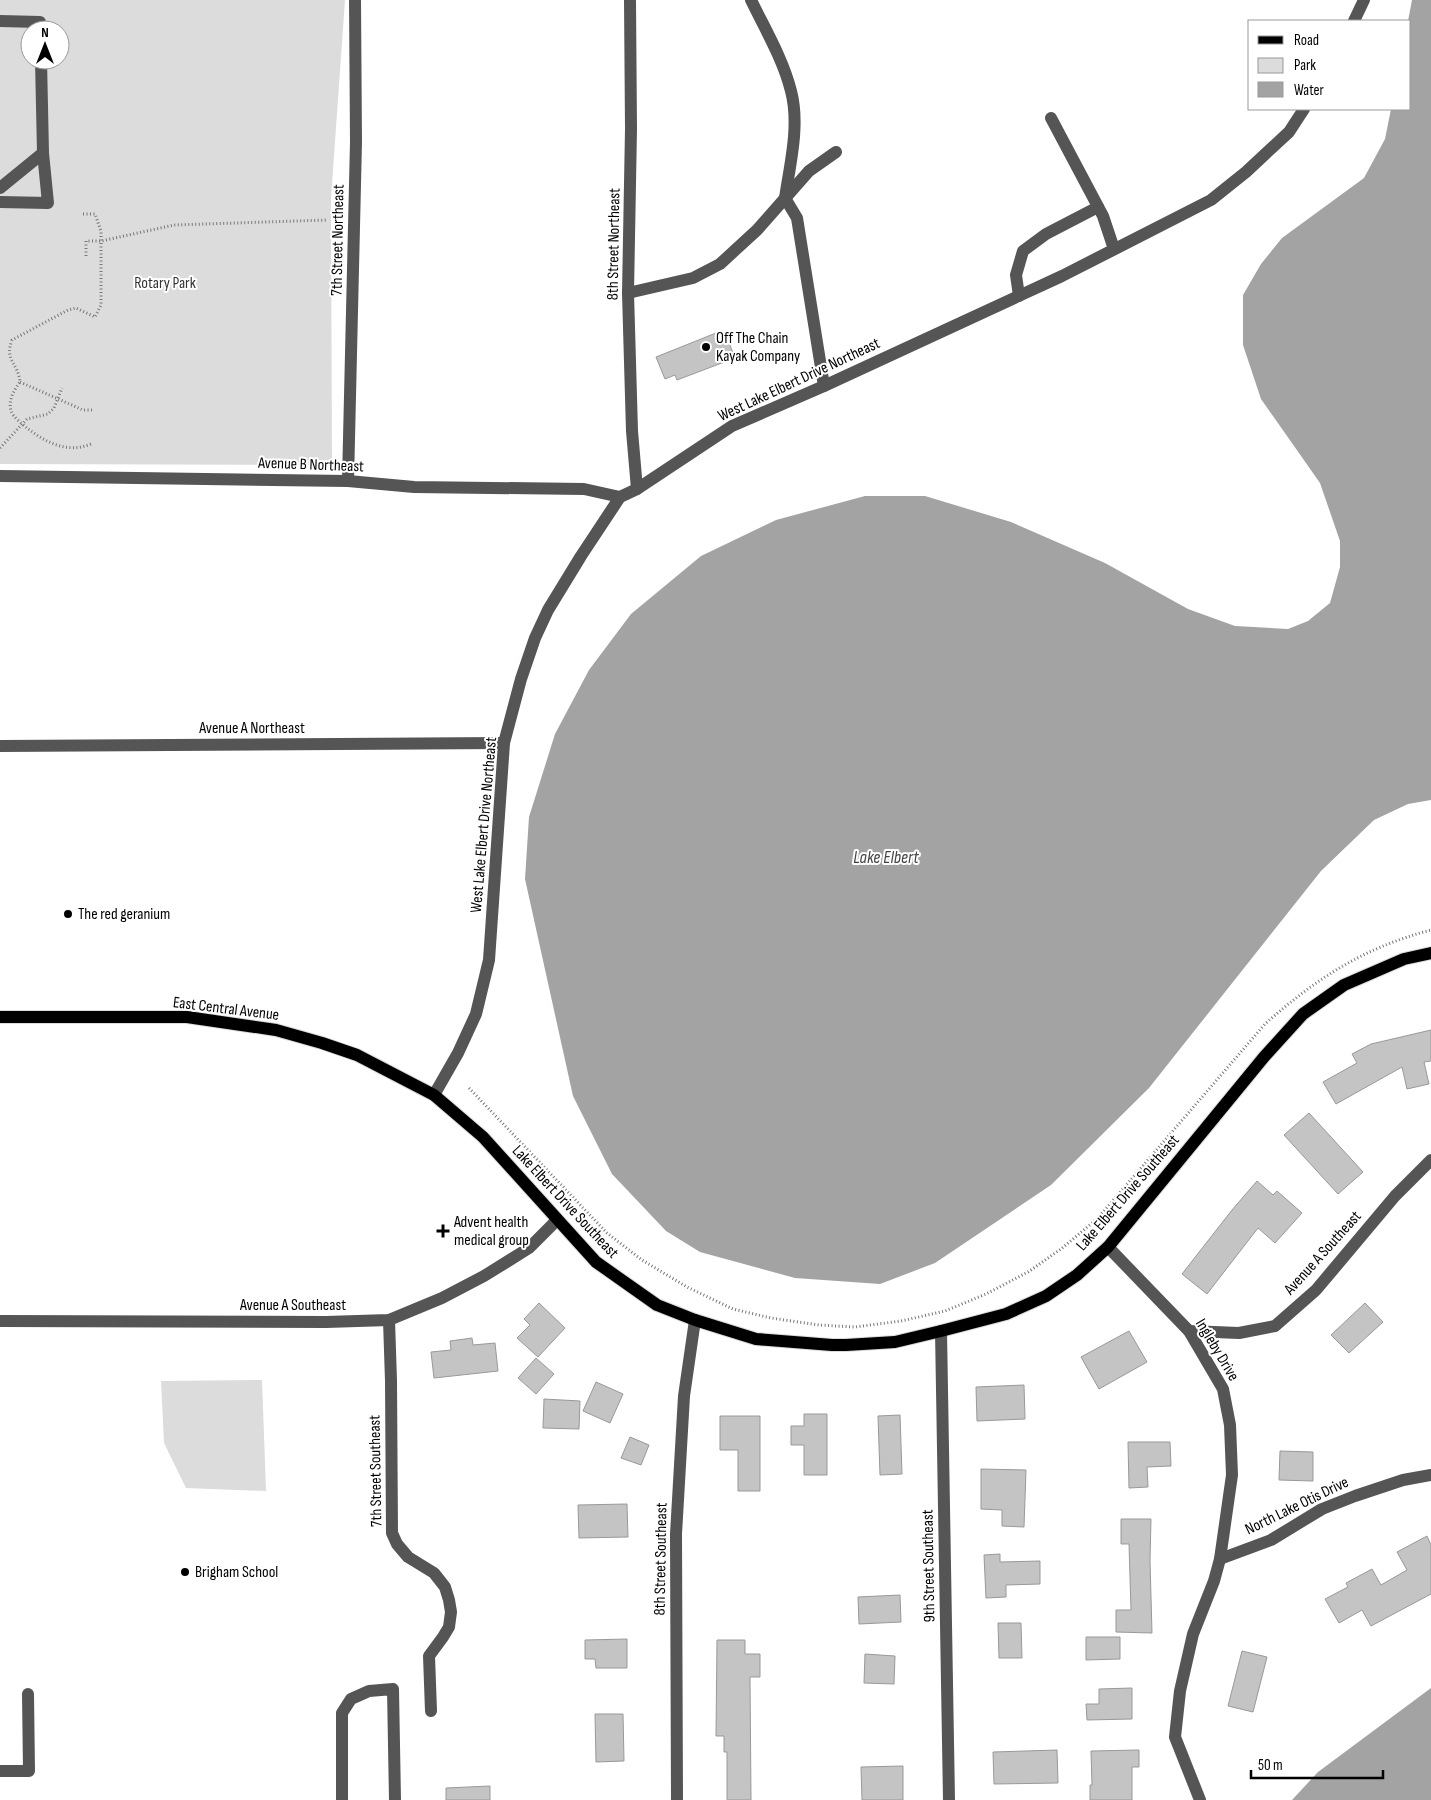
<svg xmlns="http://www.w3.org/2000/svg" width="1431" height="1800" font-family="'Sofia Sans Condensed',sans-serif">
	<rect width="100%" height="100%" fill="#fff"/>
	<g fill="#dcdcdc" fill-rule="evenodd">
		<path d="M0,0h345l-14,198 1,267 -332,-1zM30,30h30v30h-30z"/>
		<path d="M262,1380l4,111 -80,-3 -22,-45 -3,-62z"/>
	</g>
	<g fill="#a3a3a3">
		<path d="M1412,0h19v800l-23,4 -34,16 -53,51 -172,217 -98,97 -116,78 -55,21 -85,-6 -95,-26 -34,-21 -54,-57 -39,-78 -48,-217 4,-62 26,-83 34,-64 42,-56 70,-58 75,-36 89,-24h60l86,26 94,41 83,46 47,17 53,3 20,-8 22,-18 10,-36v-26l-20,-58 -59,-84 -18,-54v-50l18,-31 21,-26 82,-60 21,-39 6,-30h19v-88h-2z"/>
		<path d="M1431,1688v112h-139l26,-28z"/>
	</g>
	<g fill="#c4c4c4" stroke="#999">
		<path d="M716,333l2,5 8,-3 9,23 -58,22 -2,-5 -10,4 -9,-22z"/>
		<path d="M1431,1030v31l-7,1 5,22 -22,5 -5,-22 -66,37 -13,-22 34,-19 -5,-9 19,-10z"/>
		<path d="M1309,1113l54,59 -25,22 -54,-59z"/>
		<path d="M1257,1181l16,14 4,-4 25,22 -27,30 -17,-15 -51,66 -25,-20 50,-64z"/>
		<path d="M539,1303l26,25 -27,29 -21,-19 13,-13 -6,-6z"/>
		<path d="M1365,1303l18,19 -34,31 -18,-18z"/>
		<path d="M1129,1331l18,31 -48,27 -18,-32z"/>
		<path d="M472,1338l1,7 22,-2 3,28 -64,7 -3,-26 20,-2 -1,-9z"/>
		<path d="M536,1358l18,16 -18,20 -18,-16z"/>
		<path d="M596,1382l27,12 -13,29 -27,-12z"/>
		<path d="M1024,1385l1,34 -48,2 -1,-34z"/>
		<path d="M544,1399l36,2 -1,28 -36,-1z"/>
		<path d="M804,1414h23v61h-23v-30h-13v-19h13z"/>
		<path d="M900,1415l2,59 -22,1 -2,-59z"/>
		<path d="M720,1416h40v75h-22v-41h-18z"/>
		<path d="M630,1437l19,8 -8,20 -20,-7z"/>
		<path d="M1128,1442h42l1,24 -24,1 1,20 -19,1z"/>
		<path d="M1280,1451l33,1v29l-34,-1z"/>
		<path d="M981,1469l45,1 -2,57 -22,-1v-16l-21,-1z"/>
		<path d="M627,1504l1,33 -49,1 -1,-33z"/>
		<path d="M1121,1519h30l-1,42 2,72 -36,-1v-22h15l-2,-66h-8z"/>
		<path d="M1427,1536l4,9v49l-60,32 -9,-16 -23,13 -14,-24 23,-12 -2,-4 26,-14 9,16 26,-15 -10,-18z"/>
		<path d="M1000,1554v8l40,-1v23l-34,1v12l-20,1 -2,-43z"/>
		<path d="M900,1595l1,27 -42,2 -1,-27z"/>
		<path d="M998,1623h23l1,35h-23z"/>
		<path d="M1086,1637h34v22l-34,1z"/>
		<path d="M627,1639v29h-31l-1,-9h-10v-19z"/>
		<path d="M717,1640h28v14h15v23h-10l1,123h-24v-48h-3v-16h-8z"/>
		<path d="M1242,1651l25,6 -14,55 -25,-6z"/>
		<path d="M865,1654l30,2 -1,28 -30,-1z"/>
		<path d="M1132,1688v31l-45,1 -1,-16h13v-15z"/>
		<path d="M595,1714h28l1,47 -28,1z"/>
		<path d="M1057,1750l1,33 -64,1 -1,-32z"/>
		<path d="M1139,1750v17h-7v33h-42v-15h2l-1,-34z"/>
		<path d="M903,1766v34h-41l-1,-33z"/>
		<path d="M490,1786v14h-44v-12z"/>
	</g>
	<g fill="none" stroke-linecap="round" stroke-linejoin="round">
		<g stroke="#dbdbdb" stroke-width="14">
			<path id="major" d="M0,1017h187l89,13 46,13 35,12 77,40 49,42 113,125 61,43 38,15 61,19 76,6h14l49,-3 46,-11 65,-17 40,-18 31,-21 31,-28 156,-190 39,-43 41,-29 60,-26 27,-6"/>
		</g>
		<g stroke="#777" stroke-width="3" stroke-dasharray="1 2.5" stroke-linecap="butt">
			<path d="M83,214h12l6,17v74l-6,12 -19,-9 -8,2 -56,30c-8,21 6,22 8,42 -6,8 -12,18 -9,29 2,6 11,13 16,17 18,14 40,26 64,16"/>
			<path d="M86,256v-15h15l73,-16 153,-5"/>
			<path d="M20,382l63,28h11"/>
			<path d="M0,448l27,-29 21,-5 6,-6 8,-20"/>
			<path d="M469,1088l138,145 35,27 45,27 46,22 38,9 48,7 36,2 46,-6 44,-10 41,-17 42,-22 33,-23 36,-30 168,-195c52,-46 98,-76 166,-94"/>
		</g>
		<g stroke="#555" stroke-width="12">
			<path d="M630,0l1,129 -3,164 4,138 5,58"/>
			<path d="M751,0c14,29 32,59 40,91 9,34 -1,73 -6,107"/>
			<path d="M0,21l40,1v8"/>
			<path d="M1354,21l10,-21"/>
			<path d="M1051,118l52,98 11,33"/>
			<path d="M0,188l43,-35"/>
			<path d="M785,198l12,20 27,168"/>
			<path d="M0,202l48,1 -5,-50 -2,-93"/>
			<path d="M628,293l65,-15 27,-14 37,-34 52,-59 27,-19"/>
			<path d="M1019,296l-3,-21 7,-24 23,-17 52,-27"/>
			<path d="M0,476l348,5 66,6 170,2 36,8"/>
			<path d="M348,481l8,-339 -1,-142"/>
			<path d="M0,746l504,-3"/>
			<path d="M434,1095l24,-42 18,-39 13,-54 15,-217 17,-64 14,-41 13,-28 33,-54 39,-59 17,-8 95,-63 92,-40 238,-110 149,-76 35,-28 43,-40 15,-23"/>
			<path d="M1108,1247l81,84 34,58 7,36 2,50 -12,84"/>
			<path d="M389,1320l2,61 1,152 5,11 11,13 26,16 11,14 4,13 2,12 -2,15 -6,10 -14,19 2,55"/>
			<path d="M0,1321l326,1 63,-2 53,-22 42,-22 45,-28 28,-28"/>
			<path d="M941,1331l8,469"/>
			<path d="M1189,1331l50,2 36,-7 41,-36 79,-94 36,-36"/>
			<path d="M0,1771h29l-1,-77"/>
			<path d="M342,1800v-87l9,-14 18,-8 24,-2 2,111"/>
			<path d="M677,1800l-1,-266 8,-138 11,-76"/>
			<path d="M1200,1800l-25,-63 5,-46 13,-57 21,-53 6,-22 51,-19 51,-31 33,-13 48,-16 28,-5"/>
		</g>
		<use href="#major" stroke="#000" stroke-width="12"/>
	</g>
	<g fill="#000" stroke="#fff" stroke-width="2">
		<circle cx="706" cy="347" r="5"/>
		<circle cx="68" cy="914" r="5"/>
		<path d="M440.5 1223.5h5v5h5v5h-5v5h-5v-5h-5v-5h5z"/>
		<circle cx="185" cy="1572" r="5"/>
	</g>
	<g text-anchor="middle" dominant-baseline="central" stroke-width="4" stroke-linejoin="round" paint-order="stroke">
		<g font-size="16" fill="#000" stroke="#fff">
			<text transform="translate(338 240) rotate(-89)">7th Street Northeast</text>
			<text transform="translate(614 244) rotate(-89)">8th Street Northeast</text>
			<text transform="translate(799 380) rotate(-25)">West Lake Elbert Drive Northeast</text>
			<text transform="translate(311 465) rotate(2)">Avenue B Northeast</text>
			<text x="252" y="728">Avenue A Northeast</text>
			<text transform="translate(484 825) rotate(-85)">West Lake Elbert Drive Northeast</text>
			<text transform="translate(226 1009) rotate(7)">East Central Avenue</text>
			<text transform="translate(1128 1193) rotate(-49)">Lake Elbert Drive Southeast</text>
			<text transform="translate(565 1202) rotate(47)">Lake Elbert Drive Southeast</text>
			<text transform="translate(1323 1253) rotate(-48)">Avenue A Southeast</text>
			<text x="293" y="1305">Avenue A Southeast</text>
			<text transform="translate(1217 1350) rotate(59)">Ingleby Drive</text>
			<text transform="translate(376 1471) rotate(-91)">7th Street Southeast</text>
			<text transform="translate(1297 1506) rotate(-26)">North Lake Otis Drive</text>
			<text transform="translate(661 1559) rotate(-89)">8th Street Southeast</text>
			<text transform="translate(929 1566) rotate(-91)">9th Street Southeast</text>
		</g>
		<g font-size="16" fill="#333" stroke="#fff">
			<text x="165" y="283">Rotary Park</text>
		</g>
		<g font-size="16" fill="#000" stroke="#fff" text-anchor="start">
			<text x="716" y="338">Off The Chain<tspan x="716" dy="18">Kayak Company</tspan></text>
			<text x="78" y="914">The red geranium</text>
			<text x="454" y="1222">Advent health<tspan x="454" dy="18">medical group</tspan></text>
			<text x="195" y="1572">Brigham School</text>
		</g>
		<g font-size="18" font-style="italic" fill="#444" stroke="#fff">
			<text x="886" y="857">Lake Elbert</text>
		</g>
	</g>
	<rect x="1248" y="20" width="162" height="90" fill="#ffffff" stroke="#999999"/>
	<rect x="1258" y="36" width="25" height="8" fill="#000000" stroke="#999999"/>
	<text x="1294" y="45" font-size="15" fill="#000000">Road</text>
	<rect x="1258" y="58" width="25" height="15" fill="#dcdcdc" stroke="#999999"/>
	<text x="1294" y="70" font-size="15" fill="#000000">Park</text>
	<rect x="1258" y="82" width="25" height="15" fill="#a3a3a3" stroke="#999999"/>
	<text x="1294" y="95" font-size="15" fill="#000000">Water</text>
	<g transform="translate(45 45)"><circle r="24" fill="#ffffff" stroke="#999999"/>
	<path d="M0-4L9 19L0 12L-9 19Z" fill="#000000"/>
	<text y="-8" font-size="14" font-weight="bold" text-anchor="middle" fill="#000000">N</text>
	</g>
	<path d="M1251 1770v8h132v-8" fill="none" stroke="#000000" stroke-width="2.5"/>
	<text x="1258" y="1770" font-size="15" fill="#000000" stroke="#ffffff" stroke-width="4" paint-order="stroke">50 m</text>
</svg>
